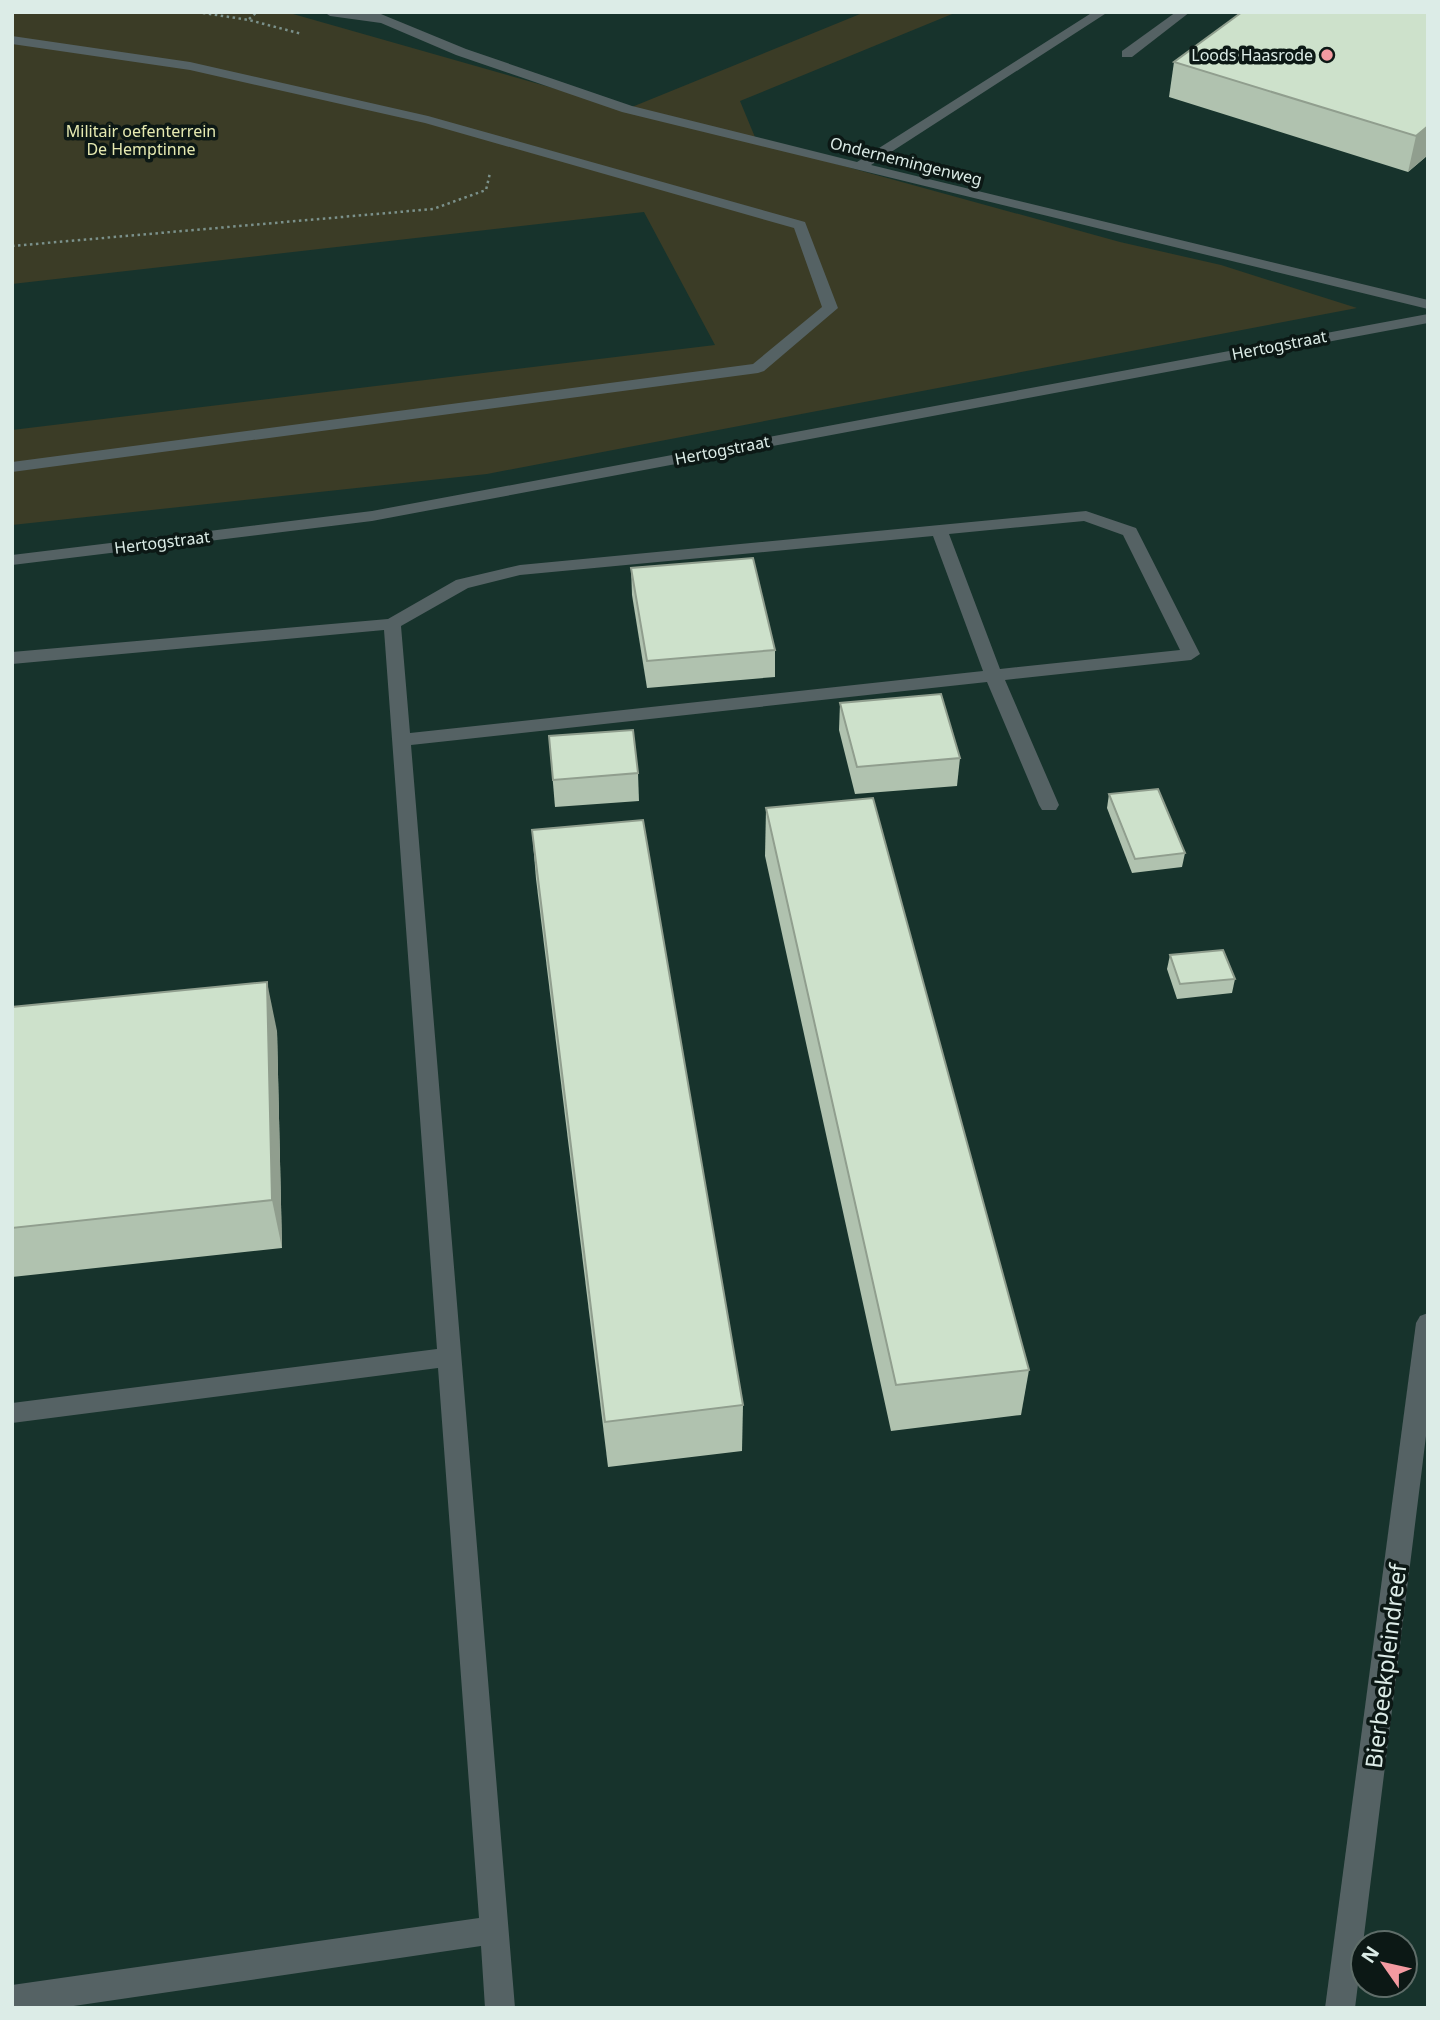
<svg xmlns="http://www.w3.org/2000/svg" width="1440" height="2020" font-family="'Noto Sans',sans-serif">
	<rect width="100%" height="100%" fill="#17332c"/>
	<path fill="#3b3c26" d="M12,12h274l341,97 238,-97h92l-217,89 17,41 363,100 101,23 136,43 -870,166 -475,51v-95l703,-85 -71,-133 -632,72z"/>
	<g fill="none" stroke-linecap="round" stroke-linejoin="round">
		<g stroke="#7b918b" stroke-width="2.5" stroke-dasharray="2.5 3.5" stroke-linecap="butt">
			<path d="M197,12l52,8 53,14"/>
			<path d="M249,19l8,-7"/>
			<path d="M12,246l421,-37 53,-19 4,-17"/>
		</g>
		<g fill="#556264" fill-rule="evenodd">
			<path d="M324,12h52l90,37 166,57 225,56 236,-150h15l-237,153 557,135v9l-806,-197 -166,-57 -75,-32 -51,-7z"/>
			<path d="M1176,12h14l-58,45h-10v-6z"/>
			<path d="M12,36l178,26 238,54 377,106 33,86 -74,63 -6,2 -746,99v-10l741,-98 69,-57 -28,-79 -369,-105 -235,-53 -178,-26z"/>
			<path d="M1428,314v9l-1056,198 -360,44v-10l360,-44z"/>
			<path d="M1086,511l50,17 64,126 -9,6 -186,20 54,125 -3,5h-14l-3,-5 -52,-123 -576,63 104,1263h-30l-4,-62 -421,62h-48v-23l467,-67 -41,-550 -426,55v-20l425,-54 -53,-719 -372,34v-12l376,-33 68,-39 64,-15zM1084,521l39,14 57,115 -180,19 -51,-135zM933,536l50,135 -573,62 -9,-107 67,-38 52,-13z"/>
			<path d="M1428,1313v107l-73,588h-30l91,-685 4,-7z"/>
		</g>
	</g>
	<g fill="#b0c2af">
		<path d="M1428,12v143l-20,17 -239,-75 5,-35z"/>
		<path d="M631,568l144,82v27l-128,11 -15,-93z"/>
		<path d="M840,703l120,55 -3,28 -102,8 -16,-64z"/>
		<path d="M549,736l89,37 1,28 -84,6z"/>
		<path d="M1109,794l76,59 -3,14 -50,6 -25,-65z"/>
		<path d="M766,808l263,562 -8,45 -130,16 -126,-575z"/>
		<path d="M532,830l211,575 -1,46 -134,16 -72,-588z"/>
		<path d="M1170,955l65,24 -3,14 -55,6 -10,-30z"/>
		<path d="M12,1007l265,24 5,217 -270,29z"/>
	</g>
	<g fill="#909e8e">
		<path d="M1428,126v29l-20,17 8,-36z"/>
		<path d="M267,982l10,49 5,217 -10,-48z"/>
	</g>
	<g fill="#cde1cb" stroke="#909e8e" stroke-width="2">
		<path d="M1242,12h186v114l-12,10 -242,-74z"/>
		<path d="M753,558l22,92 -128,11 -16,-93z"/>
		<path d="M941,694l19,64 -103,9 -17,-64z"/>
		<path d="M633,730l5,43 -85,7 -4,-44z"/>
		<path d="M1158,789l27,64 -50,6 -26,-65z"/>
		<path d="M873,798l156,572 -133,15 -130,-577z"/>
		<path d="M643,820l100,585 -138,17 -73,-592z"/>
		<path d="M1223,950l12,29 -55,5 -10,-29z"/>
		<path d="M267,982l5,218 -260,28v-221z"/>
	</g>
	<circle fill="#f49aa1" stroke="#0c1815" stroke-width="2.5" cx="1327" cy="55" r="7"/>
	<g text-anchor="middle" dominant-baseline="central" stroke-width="7" stroke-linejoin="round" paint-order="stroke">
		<g font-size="16" fill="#dcece7" stroke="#0c1815" text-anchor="end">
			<text x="1313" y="55">Loods Haasrode</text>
		</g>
		<g font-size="16" fill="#e5e9b0" stroke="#0c1815">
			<text x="141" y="131">Militair oefenterrein<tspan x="141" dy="18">De Hemptinne</tspan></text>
		</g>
		<g font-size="16" fill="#dcece7" stroke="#0c1815">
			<text transform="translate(906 161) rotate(14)">Ondernemingenweg</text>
			<text transform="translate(1279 345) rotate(-11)">Hertogstraat</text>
			<text transform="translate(722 450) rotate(-11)">Hertogstraat</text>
			<text transform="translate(162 542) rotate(-7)">Hertogstraat</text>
		</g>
		<g font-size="23" fill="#dcece7" stroke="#0c1815">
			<text transform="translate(1385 1666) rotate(-83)">Bierbeekpleindreef</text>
		</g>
	</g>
	<rect width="1440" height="2020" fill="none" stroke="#dcece7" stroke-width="28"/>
	<g transform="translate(1384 1964) rotate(304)"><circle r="33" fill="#0c1815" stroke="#5f6d69" stroke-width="2"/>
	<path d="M0-5L12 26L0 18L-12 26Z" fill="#f49aa1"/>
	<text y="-10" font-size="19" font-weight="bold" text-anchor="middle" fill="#dcece7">N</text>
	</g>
</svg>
